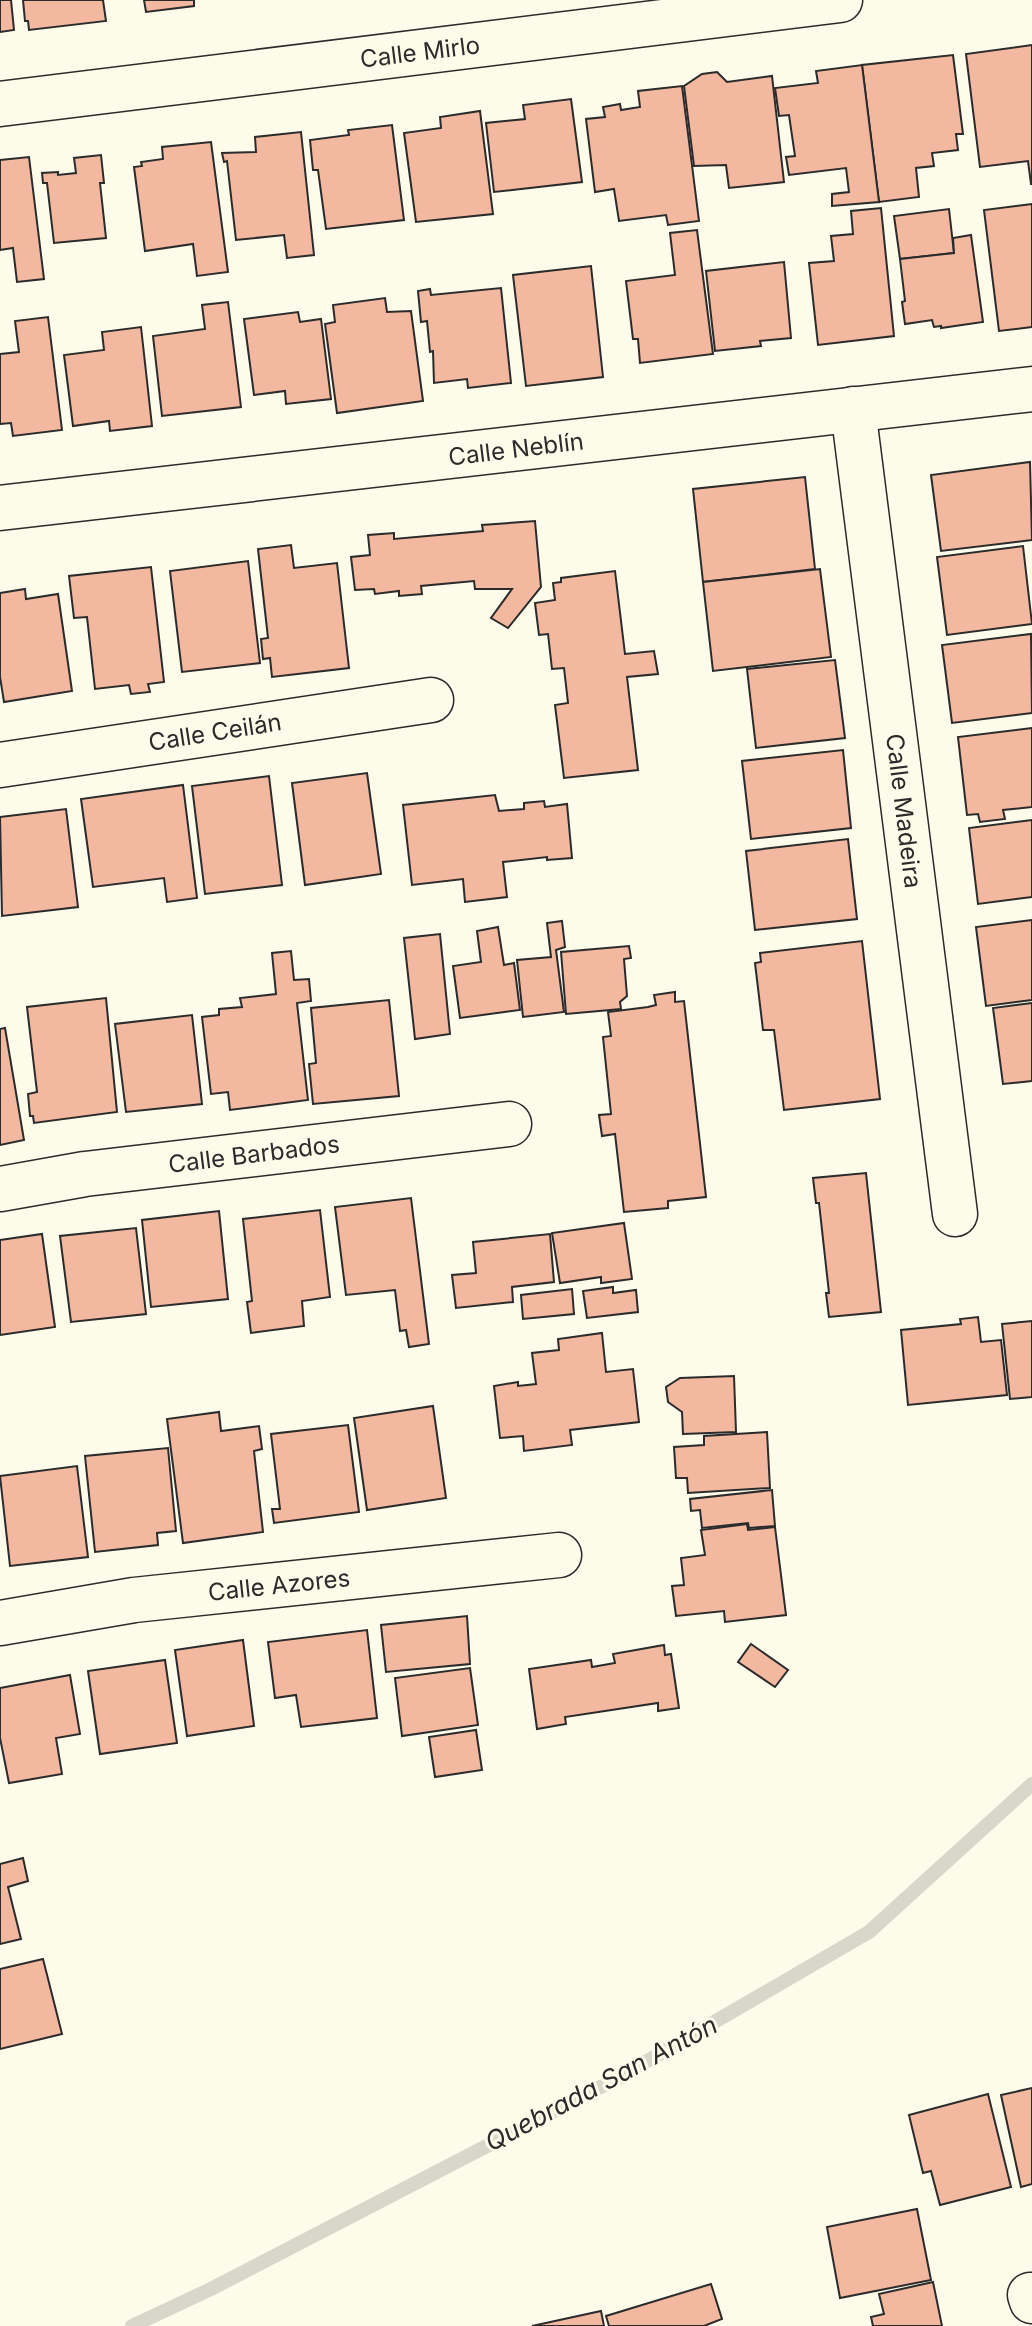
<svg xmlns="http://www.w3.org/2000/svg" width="1032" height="2326" font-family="Inter,sans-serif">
	<rect width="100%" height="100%" fill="#fdfbea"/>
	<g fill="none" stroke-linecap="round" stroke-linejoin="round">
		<path stroke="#d8d7c9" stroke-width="14" d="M132,2326l79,-37 407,-211 251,-146 163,-148"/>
	</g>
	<g fill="#f2b8a0" stroke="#2b2b2b" stroke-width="2">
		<path d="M0,0h11l3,30 -14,2z"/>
		<path d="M23,0h80l3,21 -77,9 -1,-9h-3z"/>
		<path d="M144,0h50v6l-48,6z"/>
		<path d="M1032,45v139h-1l-3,-23 -48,6 -14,-113z"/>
		<path d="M953,55l10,79h-7l2,16 -26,3 2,13 -18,2 3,29 -40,5 -17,-137z"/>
		<path d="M862,65l17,137 -47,4v-12l17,-2 -3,-24 -57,7 -3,-18 9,-1 -6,-41 -10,1 -4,-28 43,-5 -2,-12z"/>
		<path d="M717,72l10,10 45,-6 12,106 -55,6 -3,-23 -32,1 -10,-80 18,-12z"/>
		<path d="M682,86l17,135 -31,4 -2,-10 -47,6 -5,-32 -19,3 -9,-73 19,-2 -2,-10 17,-3 1,6 19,-3 -2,-16z"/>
		<path d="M571,99l11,83 -88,10 -8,-69 39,-4 -2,-14z"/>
		<path d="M480,111l13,103 -77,8 -12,-89 37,-5 -1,-11z"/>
		<path d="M392,125l12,95 -78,9 -8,-59h-5l-3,-30 39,-5 -1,-5z"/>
		<path d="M301,132l13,123 -27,3 -3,-23 -48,5 -9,-79 -3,1 -2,-9 34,-1 -1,-15z"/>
		<path d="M211,142l17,130 -31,4 -4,-32 -48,7 -11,-84 8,-1 -1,-4 22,-3 -1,-12z"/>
		<path d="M101,155l3,28h-4l6,55 -52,5 -7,-60h-4l-1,-10 16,-1v3l18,-2 -2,-15z"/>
		<path d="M29,157l15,122 -27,3 -4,-34 -13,2v-90z"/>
		<path d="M1032,204v123l-33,4 -15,-121z"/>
		<path d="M881,208l13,128 -76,9 -9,-82 25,-2 -3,-25 22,-2 -2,-23z"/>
		<path d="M949,209l5,44 -54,6 -6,-43z"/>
		<path d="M697,230l16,124 -73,9 -2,-24h-5l-7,-58 49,-6 -5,-42z"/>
		<path d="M971,235l12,87 -42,6v-2l-7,1 -2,-7 -27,4 -3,-22 3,-1 -5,-42 54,-6 -1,-15z"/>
		<path d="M784,262l7,76 -31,3 1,5 -46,5 -9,-80z"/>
		<path d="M591,266l12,111 -77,9 -13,-111z"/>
		<path d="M501,288l10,95 -43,5 -1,-9 -33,4 -1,-32 -3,1 -3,-31 -6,1 -3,-31 12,-2 1,6z"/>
		<path d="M385,298l2,14 24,-1 12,90 -86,12 -12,-89 10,-2 -2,-17z"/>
		<path d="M228,302l13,105 -79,9 -9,-80 52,-7 -3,-24z"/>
		<path d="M298,312l2,10 21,-3 10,80 -45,5 -1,-13 -31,4 -10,-76z"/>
		<path d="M48,317l14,113 -49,6 -2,-13 -11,1v-70l19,-2 -4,-31z"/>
		<path d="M141,327l11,99 -42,5 -1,-10 -36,5 -9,-71 40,-5 -2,-18z"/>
		<path d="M1030,462l2,78 -91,11 -10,-76z"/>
		<path d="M805,477l10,92 -112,13 -10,-93z"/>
		<path d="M535,521l6,66 -33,41 -17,-10 21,-29h-37l-1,-8 -53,5 1,8 -23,2v-5l-24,3 -1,-5 -19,1 -4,-33 19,-2 -2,-20 26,-2v6l89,-8 -1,-6z"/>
		<path d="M291,545l3,23 43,-5 12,105 -77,9 -2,-19 -7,1 -2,-20 7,-1 -10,-89z"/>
		<path d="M1023,546l9,78 -85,11 -10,-78z"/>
		<path d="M248,561l12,102 -78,9 -12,-101z"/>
		<path d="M151,567l13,115 -16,2 2,8 -19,2 -2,-9 -34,4 -8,-72 -13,1 -5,-42z"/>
		<path d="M820,569l11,88 -118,14 -10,-89z"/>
		<path d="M615,571l10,83 29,-3 4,23 -31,3 11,93 -74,8 -9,-73 13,-2 -4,-35 -12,1 -4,-35 -9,1 -4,-32 20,-3 -2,-17 8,-1v-4z"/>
		<path d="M25,589l1,10 32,-5 14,97 -68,11 -4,-25v-84z"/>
		<path d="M1031,634l1,79 -80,10 -10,-78z"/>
		<path d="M835,660l10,78 -89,10 -9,-79z"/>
		<path d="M1032,728v79l-29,3 2,9 -25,3 -2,-8 -11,1 -9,-78z"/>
		<path d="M843,750l8,78 -100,11 -9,-78z"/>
		<path d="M367,773l14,101 -76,11 -13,-102z"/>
		<path d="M269,776l13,109 -77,9 -13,-108z"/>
		<path d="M183,785l14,113 -30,4 -3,-24 -71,9 -12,-88z"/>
		<path d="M495,795l4,16 25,-2v-6l20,-2 1,6 22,-3 5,54 -25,2v-3l-44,5 4,35 -42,5 -2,-23 -51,6 -9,-80z"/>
		<path d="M66,809l12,98 -76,9 -2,-99z"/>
		<path d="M1032,820v77l-54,7 -9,-76z"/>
		<path d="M848,839l9,80 -102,11 -9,-79z"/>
		<path d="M1032,920v80l-46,6 -10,-79z"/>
		<path d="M562,921l3,26 -9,3 8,62 -41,5 -6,-57 34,-3 -4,-34z"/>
		<path d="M498,927l6,38 10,-2 6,47 -60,8 -7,-52 28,-4 -4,-31z"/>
		<path d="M440,934l10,100 -35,5 -11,-101z"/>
		<path d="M862,941l18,158 -96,11 -10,-80h-11l-8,-67 6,-1 -1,-9z"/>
		<path d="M629,946l2,12 -7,1 3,37 -7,6 1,7 -55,5 -5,-62z"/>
		<path d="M291,951l3,29 15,-1 2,22 -14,2 11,97 -78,10 -2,-18 -17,2 -9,-77 17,-2v-6l23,-2 -2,-9 36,-4 -4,-41z"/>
		<path d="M675,992v10l9,-1 22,196 -38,4v7l-44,4 -9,-78 -13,2 -3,-21 12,-1 -8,-77 8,-1 -3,-24 40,-5 8,-2 -2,-10z"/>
		<path d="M106,998l11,114 -83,11 -1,-7h-3l-2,-22 9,-2 -10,-85z"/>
		<path d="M389,1000l10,96 -86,8 -4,-40 7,-1 -5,-55z"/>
		<path d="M1032,1003v78l-29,3 -10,-76z"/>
		<path d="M192,1015l10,89 -76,8 -11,-88z"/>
		<path d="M5,1028l19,112 -24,5v-116z"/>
		<path d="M866,1173l15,139 -52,5 -3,-24h3l-10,-90h-3l-3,-25z"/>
		<path d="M411,1198l18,146 -20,3 -3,-17 -6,1 -5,-41 -49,5 -11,-88z"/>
		<path d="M320,1210l10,87 -28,4 2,25 -53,7 -4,-31 5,-1 -9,-82z"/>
		<path d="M219,1211l9,88 -77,8 -9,-87z"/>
		<path d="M624,1223l8,56 -31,4v-6l-41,6 -8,-50z"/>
		<path d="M136,1228l10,86 -75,8 -11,-86z"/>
		<path d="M42,1234l13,93 -55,8v-95z"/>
		<path d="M550,1234l4,48 -42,5 1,15 -57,6 -4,-33 24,-2 -3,-31z"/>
		<path d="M613,1287v6l23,-3 2,22 -51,6 -4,-27z"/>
		<path d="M572,1289l2,25 -51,5 -2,-24z"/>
		<path d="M978,1317l3,25 20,-2 6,55 -99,10 -7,-75 60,-6 -1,-5z"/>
		<path d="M1032,1321v76l-22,2 -8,-75z"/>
		<path d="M602,1333l4,39 27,-3 6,53 -69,8 2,15 -48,6 -1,-15 -23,2 -6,-52 24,-4v4l18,-2 -4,-31 27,-3 -1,-11z"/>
		<path d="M734,1376l2,56 -53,2 -1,-22 -14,-10 -2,-15 14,-9z"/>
		<path d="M433,1406l13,92 -79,12 -13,-92z"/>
		<path d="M219,1412l2,19 38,-5 3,23 -8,2 9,81 -80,11 -16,-124z"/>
		<path d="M348,1425l11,87 -85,11 -2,-14h8l-9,-75z"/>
		<path d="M767,1432l3,56 -82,5 -1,-15h-11l-2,-31 30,-2v-9z"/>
		<path d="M168,1448l8,83 -19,2 1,12 -63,7 -10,-96z"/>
		<path d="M77,1466l11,91 -78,9 -10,-90z"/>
		<path d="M772,1490l3,36 -26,2 -1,-5 -46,5 -2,-18 -9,1 -1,-12z"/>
		<path d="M747,1524l1,6 27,-3 11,88 -61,7 -1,-11 -48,5 -4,-30 12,-1 -3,-27 24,-3 -4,-25z"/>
		<path d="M467,1616l3,48 -84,8 -5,-47z"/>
		<path d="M367,1630l10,88 -76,9 -5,-32 -21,3 -7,-56z"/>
		<path d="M243,1640l11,86 -67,10 -12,-86z"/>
		<path d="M751,1644l37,26 -13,17 -37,-25z"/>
		<path d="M664,1645l1,10 6,-1 8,54 -21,3v-8l-93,14 1,7 -29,5 -8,-60 62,-9 1,7 23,-4 -2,-9z"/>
		<path d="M165,1660l12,83 -77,11 -12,-83z"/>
		<path d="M470,1668l8,57 -76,11 -7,-58z"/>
		<path d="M70,1675l10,59 -24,4 6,36 -53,9 -9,-45v-50z"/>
		<path d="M476,1730l6,40 -47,7 -6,-40z"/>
		<path d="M23,1858l5,23 -20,6 13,52 -21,5v-80z"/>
		<path d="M43,1959l19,75 -62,15v-80z"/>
		<path d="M1032,2088v96l-11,3 -20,-92z"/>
		<path d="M988,2094l23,93 -71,18 -9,-34 -8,2 -14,-58z"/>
		<path d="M917,2209l14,71 -91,18 -13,-71z"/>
		<path d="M933,2282l9,44h-69l-2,-9 13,-3 -5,-20z"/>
		<path d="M711,2284l11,35 -18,7h-95l-3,-10z"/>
		<path d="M601,2311l3,15h-72z"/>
	</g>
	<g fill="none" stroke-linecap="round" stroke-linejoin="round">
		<g stroke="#2b2b2b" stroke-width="47">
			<g id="minor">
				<path d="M0,104l840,-104"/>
				<path d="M853,409l102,805"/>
				<path d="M0,508l1032,-119"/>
				<path d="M0,765l431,-65"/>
				<path d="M0,1189l85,-15 424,-50"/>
				<path d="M0,1623l134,-23 425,-45"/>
				<path d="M1030,2295l2,6"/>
			</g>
		</g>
		<use href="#minor" stroke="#fdfbea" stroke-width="44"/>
	</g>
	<g text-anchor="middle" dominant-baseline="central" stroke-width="6" stroke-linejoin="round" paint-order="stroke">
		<g font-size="24" fill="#2b2b2b" stroke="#fdfbea">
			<text transform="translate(420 52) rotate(-7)">Calle Mirlo</text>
			<text transform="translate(516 449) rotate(-7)">Calle Neblín</text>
			<text transform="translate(215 732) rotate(-9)">Calle Ceilán</text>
			<text transform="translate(904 811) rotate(83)">Calle Madeira</text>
			<text transform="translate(254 1154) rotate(-7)">Calle Barbados</text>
			<text transform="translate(279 1585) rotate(-6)">Calle Azores</text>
		</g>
		<g font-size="26" font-style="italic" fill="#2b2b2b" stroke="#fdfbea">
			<text transform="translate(601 2083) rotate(-28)">Quebrada San Antón</text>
		</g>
	</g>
</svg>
